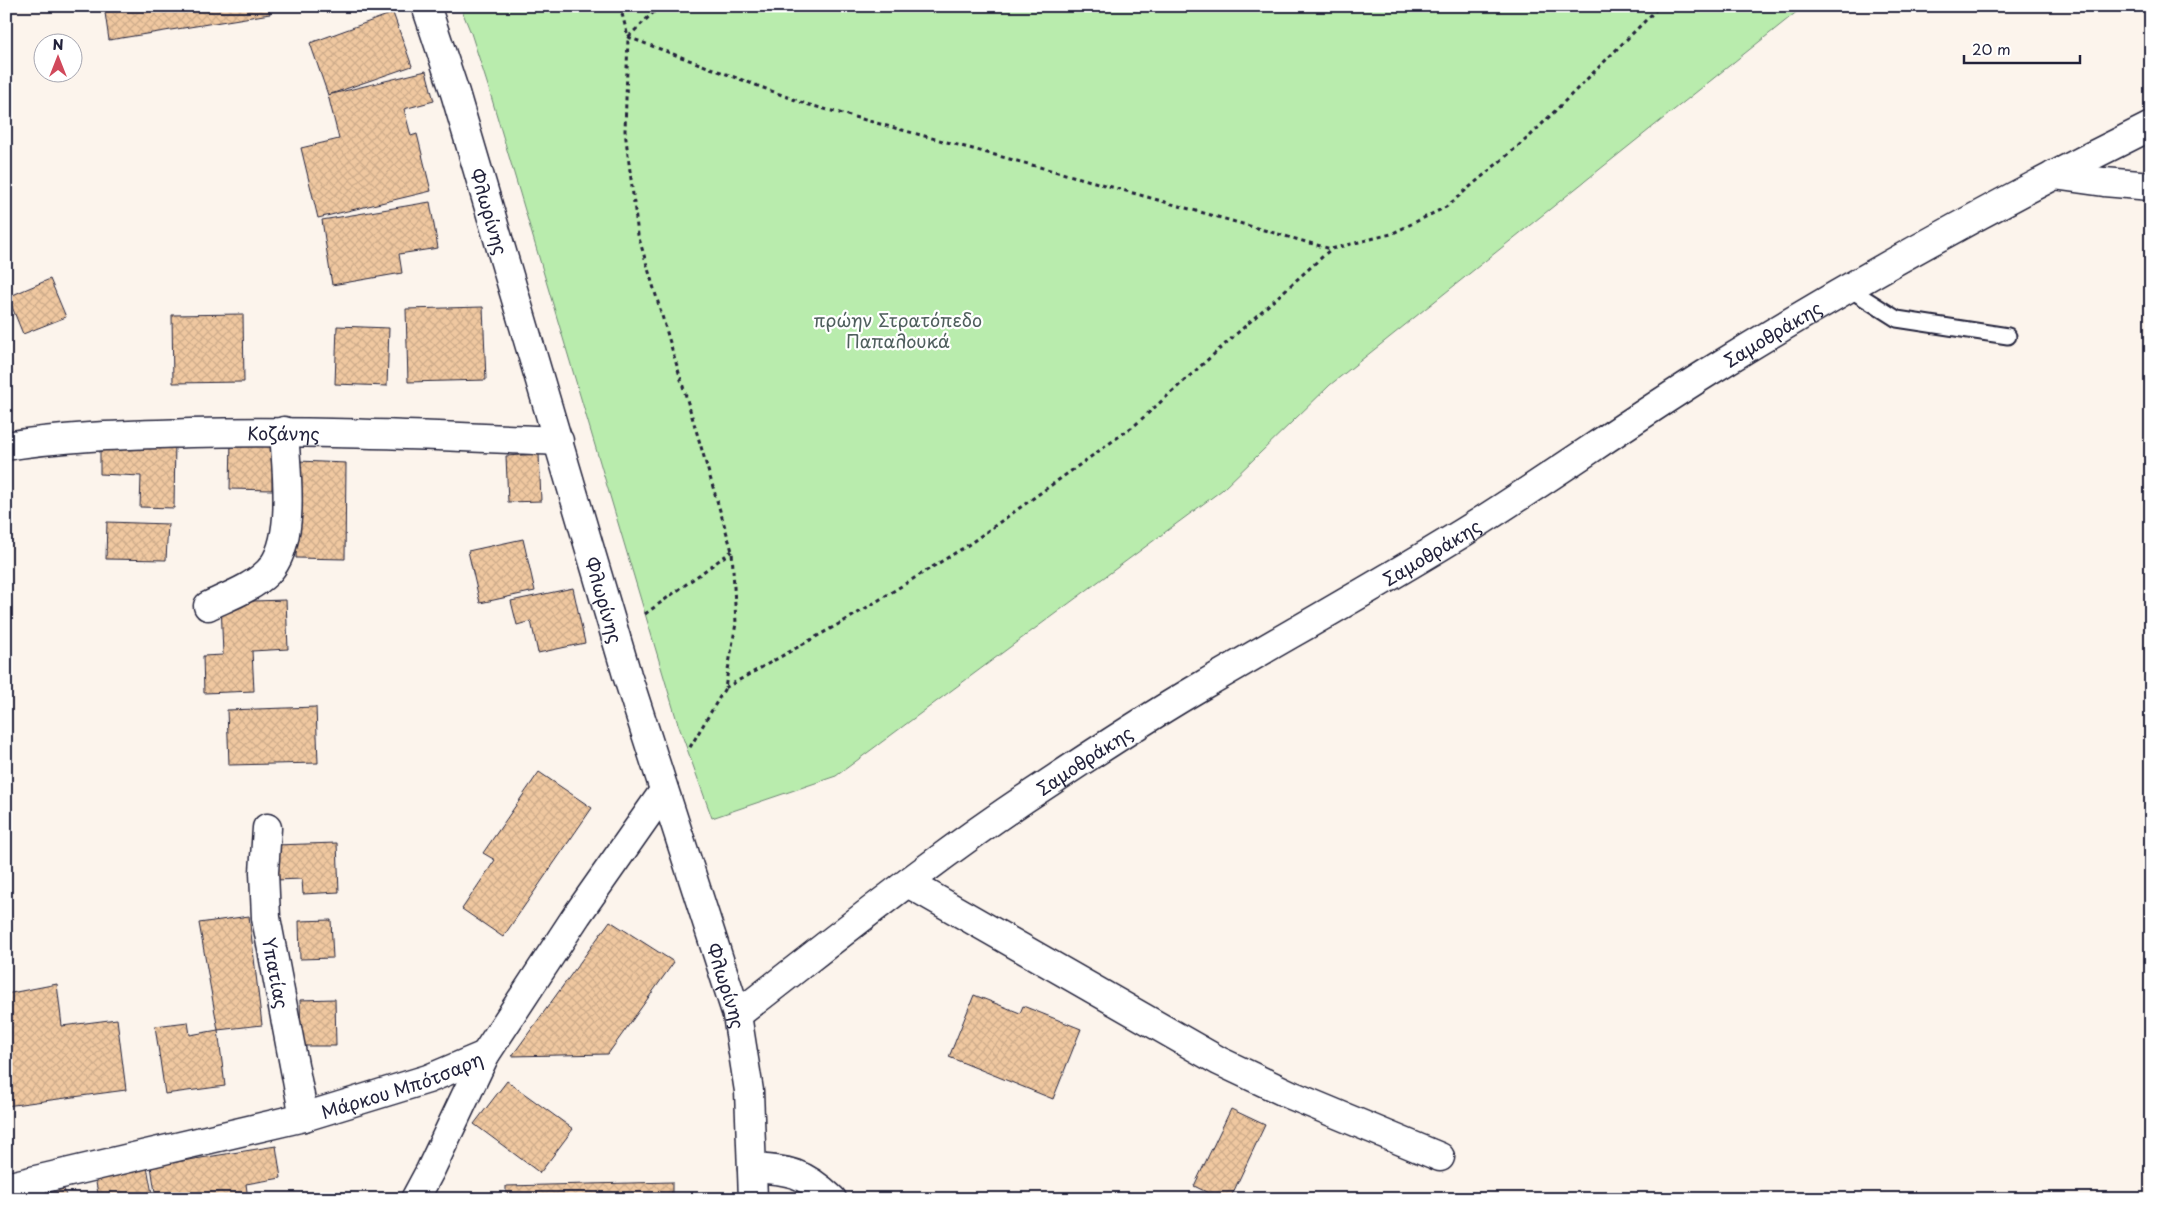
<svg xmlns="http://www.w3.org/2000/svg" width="2157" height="1205" font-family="'Playpen Sans',sans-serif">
	<defs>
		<pattern id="building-cross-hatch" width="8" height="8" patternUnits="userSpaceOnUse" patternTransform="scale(1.25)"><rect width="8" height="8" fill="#f0c8a0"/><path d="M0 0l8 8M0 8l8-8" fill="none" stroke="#ceac8b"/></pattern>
	</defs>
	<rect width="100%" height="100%" fill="#fcf4ec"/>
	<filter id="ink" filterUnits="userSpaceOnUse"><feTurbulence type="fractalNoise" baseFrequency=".02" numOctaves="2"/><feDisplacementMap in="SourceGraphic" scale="10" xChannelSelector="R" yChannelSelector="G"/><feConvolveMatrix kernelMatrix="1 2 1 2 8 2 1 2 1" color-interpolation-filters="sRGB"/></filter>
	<g filter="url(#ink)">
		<path fill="#b9ecad" stroke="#6e8774" d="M460,6h1344l-474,379 -108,105 -386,286 -124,42 -35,-97 -189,-635 -17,-53z"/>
		<g fill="url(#building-cross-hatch)" stroke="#22223b">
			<path d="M104,6h164l2,8 -161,26z"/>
			<path d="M393,13l19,53 -84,29 -18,-52z"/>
			<path d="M426,71l8,30 -30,8 7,27 6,-2 14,57 -113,27 -17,-70 38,-9 -11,-44z"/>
			<path d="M430,202l8,46 -39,6 3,19 -70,12 -10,-65z"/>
			<path d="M50,279l16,38 -43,17 -15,-37z"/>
			<path d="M483,307l3,73 -78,2 -2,-73z"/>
			<path d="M243,314l1,68 -71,1 -1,-68z"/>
			<path d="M337,326l52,2 -2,58 -52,-2z"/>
			<path d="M100,437l75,2 -1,69 -34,-1 1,-31 -41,-2z"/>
			<path d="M231,438l42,1 -1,51 -42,-1z"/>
			<path d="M539,454l2,47 -33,1 -2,-46z"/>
			<path d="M298,461l48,2 -1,96 -49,-1z"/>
			<path d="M107,522l61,2 -2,36 -60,-1z"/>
			<path d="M523,539l12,52 -55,12 -12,-52z"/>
			<path d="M573,588l12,55 -47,10 -7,-32 -14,4 -6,-24z"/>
			<path d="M286,600l2,49 -36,2 2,40 -50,2 -1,-37 20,-1 -2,-53z"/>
			<path d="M316,707l2,56 -89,2 -2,-55z"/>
			<path d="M539,772l53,36 -89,129 -41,-28 33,-49 -12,-7z"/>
			<path d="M337,843l2,49 -36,2 -1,-15 -26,1 -1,-35z"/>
			<path d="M249,916l13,109 -44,5 -19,-107z"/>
			<path d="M331,920l2,38 -33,1 -1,-38z"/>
			<path d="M610,921l64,41 -66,92 -96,2z"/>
			<path d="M57,984l5,42 55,-7 9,71 -120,16v-112z"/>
			<path d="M974,995l46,18 3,-7 58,23 -28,70 -104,-42z"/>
			<path d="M335,999l1,47h-35l-1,-46z"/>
			<path d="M188,1022l2,13 28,-5 7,56 -60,8 -10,-68z"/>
			<path d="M507,1081l66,48 -33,44 -66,-49z"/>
			<path d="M1231,1109l34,16 -35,74h-9l-27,-13z"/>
			<path d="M276,1146l5,32 -35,6 2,15h-92l-5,-33z"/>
			<path d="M147,1167l6,32h-54l-4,-22z"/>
			<path d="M672,1182v17h-166v-13z"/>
			<path d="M64,1189l3,10h-42z"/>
		</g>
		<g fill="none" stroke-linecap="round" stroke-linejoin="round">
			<g stroke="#22223b" stroke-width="19">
				<path id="lane" d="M1848,288l49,31 111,17"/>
			</g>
			<g stroke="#22223b" stroke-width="31">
				<g id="street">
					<path d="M2054,175l50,7 47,4"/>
					<path id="s1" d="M6,446c62,-10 123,-11 185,-13 123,-3 246,3 368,8"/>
					<path d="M208,606c21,-10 44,-18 60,-34 29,-30 18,-102 16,-141"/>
					<path id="s2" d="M267,828l-3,44 2,46 38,199"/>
					<path d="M908,883l311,178 72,34 149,62"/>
					<path id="s3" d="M737,1015c102,-79 202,-161 310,-231 51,-34 103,-68 156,-99 87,-51 175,-100 261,-153 83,-52 163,-109 246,-161 143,-89 290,-170 441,-245"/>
					<path d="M752,1168c37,2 52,4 80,31"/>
					<path id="s4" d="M6,1187l298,-70 124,-38 57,-24"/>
					<path d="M415,1199l15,-28 55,-116 92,-140 87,-124"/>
				</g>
			</g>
			<g stroke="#22223b" stroke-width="31">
				<g id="secondary">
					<path id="s5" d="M426,6l29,87 172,582 110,340 12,76 4,108"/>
				</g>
			</g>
			<g stroke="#22223b" stroke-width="3" stroke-dasharray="4 4" stroke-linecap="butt">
				<path d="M620,6l8,31 178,67 274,74 251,71 60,-15 55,-27 84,-71 130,-130"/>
				<path d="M660,6l-32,31 -3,94 13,104 94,316 4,72 -11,65 -36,61"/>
				<path d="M645,614l87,-63"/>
				<path d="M725,688l128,-72 115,-71 167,-120 196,-176"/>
			</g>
			<use href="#lane" stroke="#fff" stroke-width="15"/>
			<use href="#street" stroke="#fff" stroke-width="28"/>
			<use href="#secondary" stroke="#fff" stroke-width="28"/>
		</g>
	</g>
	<g text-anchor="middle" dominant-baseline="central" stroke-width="4.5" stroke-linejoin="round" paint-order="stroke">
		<g font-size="18" fill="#22223b" stroke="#fff">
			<text stroke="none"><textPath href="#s5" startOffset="215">Φλωρίνης</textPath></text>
			<text stroke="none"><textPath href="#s3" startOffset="1241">Σαμοθράκης</textPath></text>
			<text stroke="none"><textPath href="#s1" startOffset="278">Κοζάνης</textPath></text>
			<text stroke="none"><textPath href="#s3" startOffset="836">Σαμοθράκης</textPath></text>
			<text stroke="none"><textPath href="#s5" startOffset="620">Φλωρίνης</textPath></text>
			<text stroke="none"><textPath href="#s3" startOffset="431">Σαμοθράκης</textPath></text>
			<text stroke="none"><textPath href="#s2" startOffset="146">Υπατίας</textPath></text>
			<text stroke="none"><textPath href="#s5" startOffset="1025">Φλωρίνης</textPath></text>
			<text stroke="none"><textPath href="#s4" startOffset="409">Μάρκου Μπότσαρη</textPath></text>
		</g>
		<g font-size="18" fill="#4f5f5d" stroke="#fff">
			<text x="898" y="319">πρώην Στρατόπεδο<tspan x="898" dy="21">Παπαλουκά</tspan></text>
		</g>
	</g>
	<rect width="2157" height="1205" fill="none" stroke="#fff" stroke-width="25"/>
	<rect x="12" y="12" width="2132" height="1180" fill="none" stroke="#22223b" stroke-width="2" filter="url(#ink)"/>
	<g transform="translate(58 58)"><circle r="24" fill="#ffffff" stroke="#a7a7b1"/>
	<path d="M0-4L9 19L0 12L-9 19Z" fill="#d1495b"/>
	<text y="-8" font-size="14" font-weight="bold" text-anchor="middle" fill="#22223b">N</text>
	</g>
	<path d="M1964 55v8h116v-8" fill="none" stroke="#22223b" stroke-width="2.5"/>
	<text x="1972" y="55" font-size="15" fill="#22223b" stroke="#ffffff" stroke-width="4" paint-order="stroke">20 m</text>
</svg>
